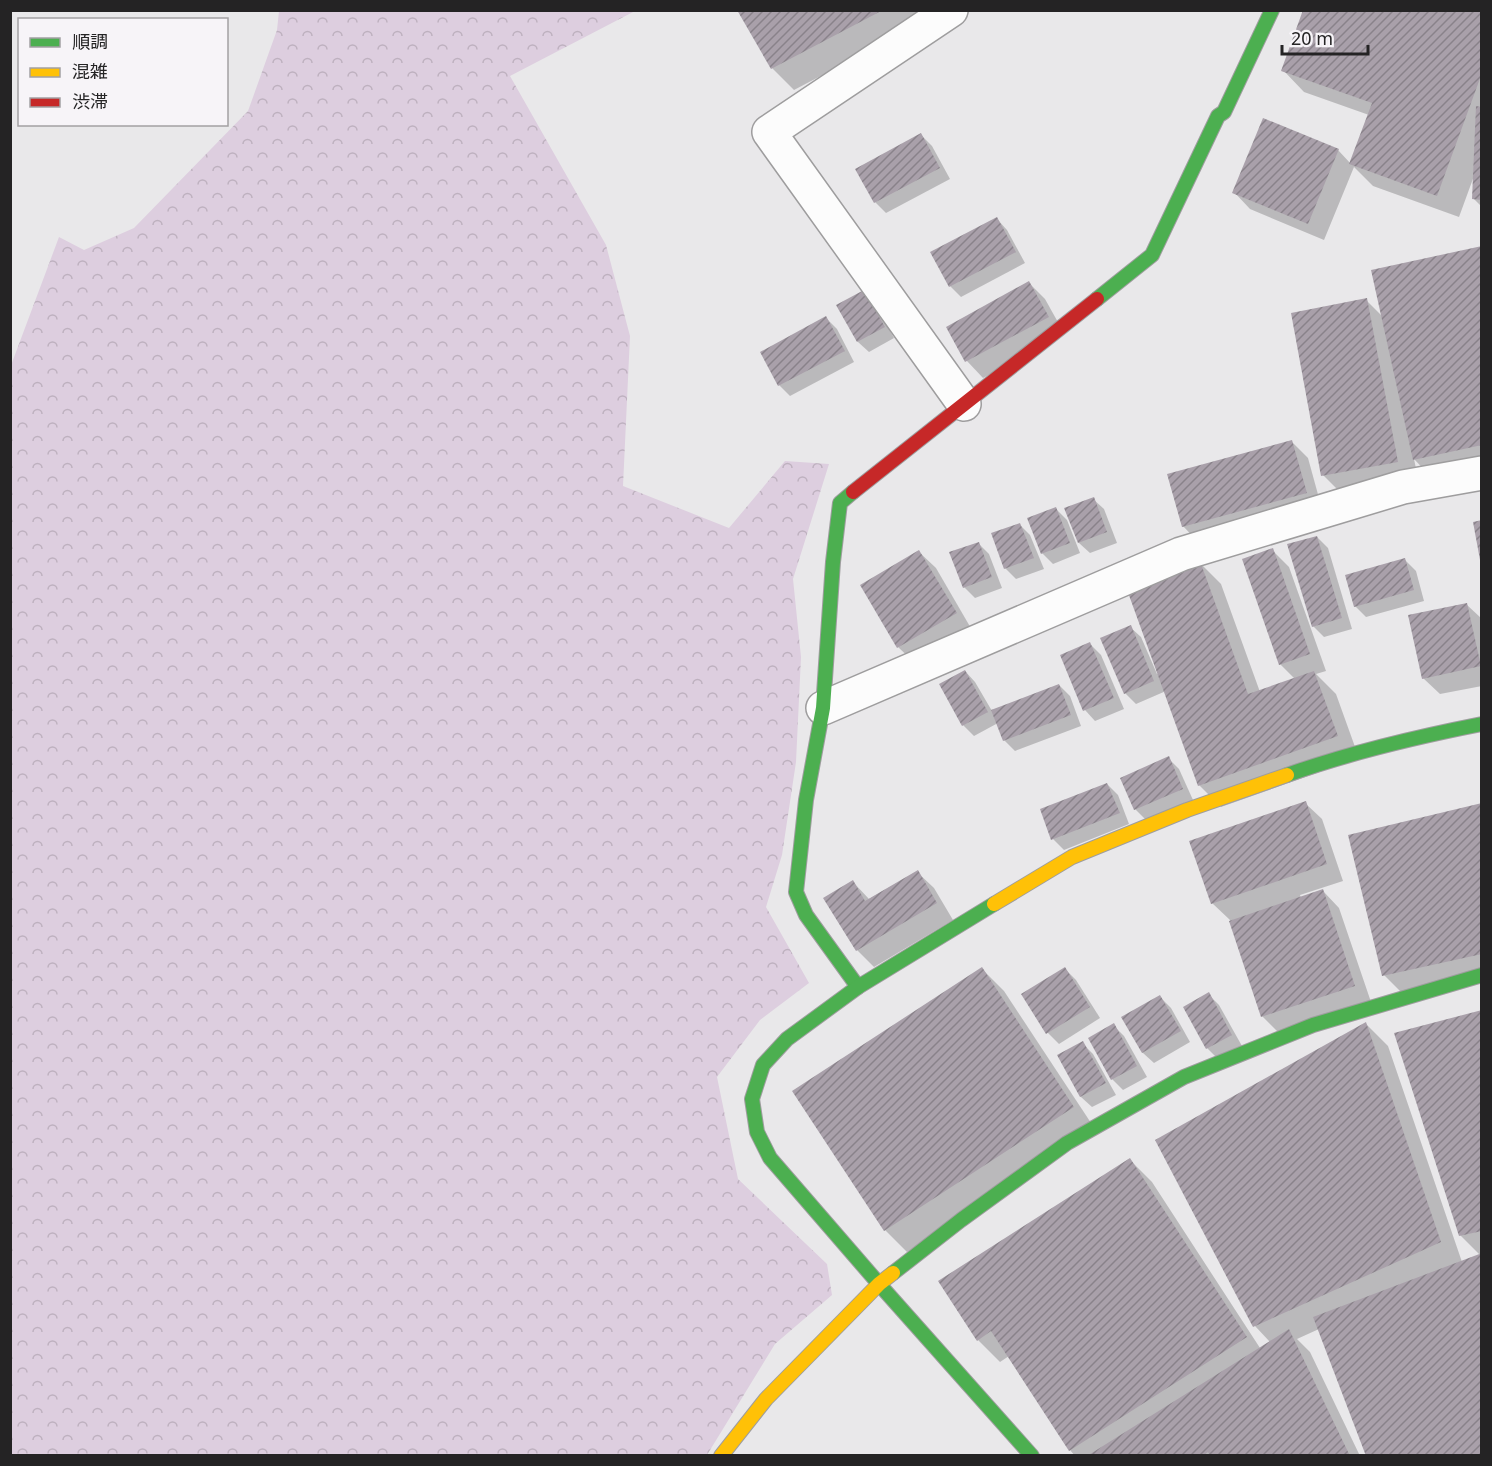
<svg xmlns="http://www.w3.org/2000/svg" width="1492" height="1466" font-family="'Noto Sans','Noto Sans JP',sans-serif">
	<defs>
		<pattern id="forest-crowns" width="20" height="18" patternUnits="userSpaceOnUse" patternTransform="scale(1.5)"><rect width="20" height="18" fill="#ddcedf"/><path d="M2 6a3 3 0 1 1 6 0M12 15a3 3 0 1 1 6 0" fill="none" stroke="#beb1bf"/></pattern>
		<pattern id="building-hatch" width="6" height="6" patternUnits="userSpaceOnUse" patternTransform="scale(1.5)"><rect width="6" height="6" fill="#a9a0aa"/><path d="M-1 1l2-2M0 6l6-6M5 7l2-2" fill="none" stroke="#89828a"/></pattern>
	</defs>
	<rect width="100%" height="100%" fill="#e9e8ea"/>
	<path fill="url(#forest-crowns)" d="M279,11h356l-125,65 96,169 24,91 -7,150 106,42 56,-67 44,3 -36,115 8,78 -5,105 -14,93 -16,52 43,76 -49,37 -43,57 21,102 89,85 5,31 -57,49 -68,111h-696l-1,-1087 49,-131 25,13 50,-22 114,-117 29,-81z"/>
	<g fill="#0003">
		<path d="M739,10h207l-152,80 -22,-22z"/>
		<path d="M1482,10v197l-9,-9 1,-22 -15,41 -86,-31 -19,-19 -30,73 -74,-31 -16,-17 104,-42 13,14 18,-49 -65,-23 -21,-22z"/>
		<path d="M921,135l11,11 18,33 -64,34 -11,-11z"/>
		<path d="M997,219l10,11 18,33 -64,34 -11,-11z"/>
		<path d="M1482,248v224l-46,10 -22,-23 5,24 -74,14 -22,-22 43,-175 17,17z"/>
		<path d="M1029,283l16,16 19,34 -81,45 -16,-17 -19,-34z"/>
		<path d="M874,303l20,35 -25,14 -11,-10 -20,-36z"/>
		<path d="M826,318l11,11 17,33 -64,34 -11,-11 -17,-33z"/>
		<path d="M1291,441l17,17 14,51 -123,34 -16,-17z"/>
		<path d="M1093,499l11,10 13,34 -27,10 -11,-10 -13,-35z"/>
		<path d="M1056,509l11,11 13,33 -27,11 -11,-11z"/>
		<path d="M1019,524l11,11 14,34 -28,10 -11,-11z"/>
		<path d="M1317,537l11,11 24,81 -28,8 -11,-11z"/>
		<path d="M978,543l11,11 13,34 -27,10 -11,-11z"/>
		<path d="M1272,550l17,17 37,104 -10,3 20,20 23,64 -138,49 -22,-22 -33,-94 -30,13 -11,-11 5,-66 11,10 16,37 2,-1 40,-111 22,22 39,108 35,-13 -15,-15z"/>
		<path d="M919,552l17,16 36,62 -57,33 -17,-16z"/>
		<path d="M1405,560l11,11 8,30 -58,16 -11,-11z"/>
		<path d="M1466,604l16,15v67l-42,8 -17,-16z"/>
		<path d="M1090,644l11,11 23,54 -29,12 -10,-11z"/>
		<path d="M965,671l10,11 17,29 67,-26 11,11 11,30 -66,25 -11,-11 -6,-17 -24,13 -11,-11z"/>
		<path d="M1168,758l11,11 14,31 -47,20 -11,-11z"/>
		<path d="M1107,784l11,11 11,29 -65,26 -11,-11z"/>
		<path d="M1305,803l17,16 21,62 -43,14 1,3 22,-7 16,17 32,94 -92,31 -17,-17 -32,-96 -18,-17z"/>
		<path d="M1482,804v177l-76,16 -22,-22z"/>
		<path d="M917,872l17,16 19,32 -79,47 -17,-17 -31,-52 27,-16 16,17z"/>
		<path d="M982,969l22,22 91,138 -188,123 -22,-22z"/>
		<path d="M1065,969l11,11 24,38 -41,26 -11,-11 -24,-39z"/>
		<path d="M1208,994l11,11 23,41 -24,13 -11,-11z"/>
		<path d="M1160,997l11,11 19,34 -36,21 -11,-10 -20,-35z"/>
		<path d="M1482,1012v444l-163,-127 -22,10 13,13 50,104h-285l-5,-6 -61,-94 -9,6 -22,-22 152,-180 22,22 108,166 10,-6 -15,-16 -98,-185 209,-117 22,22 74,216 18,-7 -20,-20z"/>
		<path d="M1113,1025l11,11 23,41 -24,13 -11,-11z"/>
		<path d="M1082,1043l11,11 23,41 -24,12 -11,-10 -22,-41z"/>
	</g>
	<g fill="url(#building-hatch)">
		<path d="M737,10h146l-112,59z"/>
		<path d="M1303,10h179v63l-45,123 -88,-32 23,-61 -91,-32z"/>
		<path d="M1476,106l6,1v93l-10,-1z"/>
		<path d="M1263,118l76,31 -31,75 -76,-31z"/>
		<path d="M921,133l19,35 -66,35 -19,-34z"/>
		<path d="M997,217l19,35 -67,35 -19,-35z"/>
		<path d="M1482,246v199l-69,15 -42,-190z"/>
		<path d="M1029,281l20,36 -84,45 -19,-35z"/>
		<path d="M864,290l21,37 -28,15 -21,-37z"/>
		<path d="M1367,298l31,164 -77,14 -30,-163z"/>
		<path d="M826,316l19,35 -67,35 -18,-34z"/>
		<path d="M1292,440l15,53 -125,34 -15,-53z"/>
		<path d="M1094,497l13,35 -29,11 -14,-35z"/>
		<path d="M1056,507l14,36 -29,11 -14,-36z"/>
		<path d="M1482,520v39l-2,1 -7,-38z"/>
		<path d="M1020,523l14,35 -30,11 -13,-36z"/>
		<path d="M1317,536l25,82 -30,9 -25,-83z"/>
		<path d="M979,542l13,35 -29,11 -14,-36z"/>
		<path d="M1273,548l37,106 -31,11 -37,-106z"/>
		<path d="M919,550l38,63 -60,35 -37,-63z"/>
		<path d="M1405,558l9,32 -60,17 -9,-32z"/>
		<path d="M1200,561l48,133 66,-23 24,65 -140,50 -72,-199z"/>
		<path d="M1467,603l14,63 -59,13 -14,-64z"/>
		<path d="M1131,625l23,56 -30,13 -24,-56z"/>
		<path d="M1090,642l24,56 -31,13 -23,-56z"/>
		<path d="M965,670l23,42 -26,14 -23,-42z"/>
		<path d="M1059,684l12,31 -68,26 -12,-31z"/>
		<path d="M1169,756l14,33 -49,21 -14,-32z"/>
		<path d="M1107,783l13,30 -69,27 -11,-31z"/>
		<path d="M1306,801l21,63 -116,40 -22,-63z"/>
		<path d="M1482,803v151l-100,22 -34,-141z"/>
		<path d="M918,870l19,33 -81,48 -33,-53 30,-18 12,21z"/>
		<path d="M1323,889l32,97 -94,31 -32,-96z"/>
		<path d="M982,967l92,140 -190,124 -92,-140z"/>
		<path d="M1065,967l25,40 -44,27 -25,-40z"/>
		<path d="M1209,992l23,43 -26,14 -23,-42z"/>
		<path d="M1160,995l21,36 -39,22 -21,-36z"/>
		<path d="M1482,1010v221l-23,5 -65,-203z"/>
		<path d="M1366,1022l75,220 -188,85 -98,-187z"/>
		<path d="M1114,1023l23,43 -26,14 -23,-42z"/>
		<path d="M1083,1041l23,42 -26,14 -23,-42z"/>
		<path d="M1130,1158l117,179 -178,114 -78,-120 -14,10 -39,-60z"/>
		<path d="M1482,1253v203h-116l-53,-139z"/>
		<path d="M1289,1329l61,127h-140l-2,-4 -5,4h-116z"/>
	</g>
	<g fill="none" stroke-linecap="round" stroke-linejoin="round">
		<g stroke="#9e9d9e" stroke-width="36">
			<g id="street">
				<path d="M951,10l-182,122 195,272"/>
				<path d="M823,708l358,-154 222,-67 79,-14"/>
			</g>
		</g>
		<g stroke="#9e9d9e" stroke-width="16">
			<g id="fast">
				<path d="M1097,299l55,-44 66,-139 6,-4 48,-102"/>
				<path d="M853,492l-13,11 -7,59 -10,146 -17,92 -10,92 10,23 52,72"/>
				<path d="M1287,775c64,-23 129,-38 195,-51"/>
				<path d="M994,904l-136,83 -71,52 -24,26 -11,34 5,33 13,26 109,126 153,172"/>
				<path d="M893,1273l68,-53 106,-77 117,-66 129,-52 169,-50"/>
			</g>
		</g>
		<g stroke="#9e9d9e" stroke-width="16">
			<g id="slow">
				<path d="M994,904l78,-47 115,-47 100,-35"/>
				<path d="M721,1456l45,-57 113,-115 14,-11"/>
			</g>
		</g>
		<g stroke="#9e9d9e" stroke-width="16">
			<path id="jam" d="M853,492l244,-193"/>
		</g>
		<use href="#street" stroke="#fcfcfc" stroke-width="33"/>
		<use href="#fast" stroke="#4caf50" stroke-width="14"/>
		<use href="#slow" stroke="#ffc107" stroke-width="14"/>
		<use href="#jam" stroke="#c62828" stroke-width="14"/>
	</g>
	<rect width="1492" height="1466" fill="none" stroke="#242324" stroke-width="24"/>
	<rect x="18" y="18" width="210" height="108" fill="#f7f4f8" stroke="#a3a0a3" stroke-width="1.5"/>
	<rect x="30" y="38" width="30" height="9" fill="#4caf50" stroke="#a3a0a3" stroke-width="1.5"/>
	<text x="72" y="48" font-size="18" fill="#242324">順調</text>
	<rect x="30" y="68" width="30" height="9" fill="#ffc107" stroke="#a3a0a3" stroke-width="1.5"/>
	<text x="72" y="78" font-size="18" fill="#242324">混雑</text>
	<rect x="30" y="98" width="30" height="9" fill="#c62828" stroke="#a3a0a3" stroke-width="1.5"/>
	<text x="72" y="108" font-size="18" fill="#242324">渋滞</text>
	<path d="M1282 45v9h86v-9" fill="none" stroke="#242324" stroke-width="3"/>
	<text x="1291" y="45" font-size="18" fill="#242324" stroke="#f7f4f8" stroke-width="4.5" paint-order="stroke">20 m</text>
</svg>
